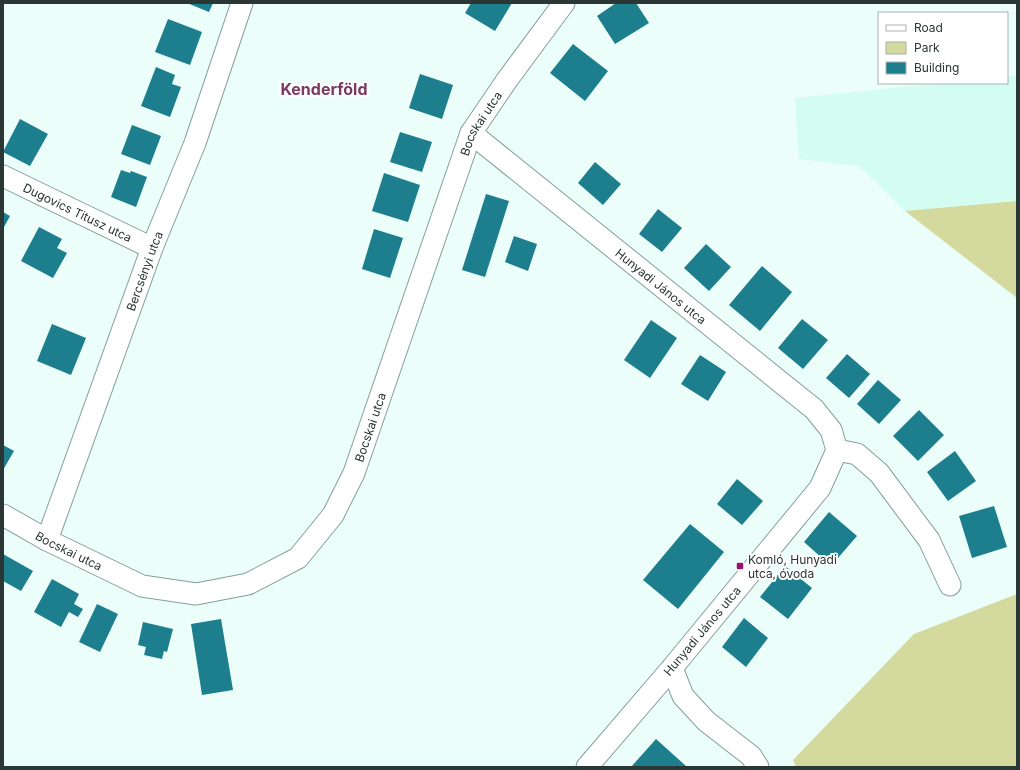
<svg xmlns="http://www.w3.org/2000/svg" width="1020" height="770" font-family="Inter,sans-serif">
	<rect width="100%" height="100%" fill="#ecfef9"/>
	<path fill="#d4fdf2" d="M1017,75v126l-112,10 -46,-45 -60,-7 -4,-61 147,-15h65v-7z"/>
	<g fill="#d4d99d">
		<path d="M1017,201v97l-112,-87z"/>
		<path d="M1017,594v173h-221l-3,-7 121,-126z"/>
	</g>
	<g fill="#1d7e8e">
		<path d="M187,3h26l-4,9z"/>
		<path d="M471,3h41l-17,28 -30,-18z"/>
		<path d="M616,3h20l13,20 -34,21 -18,-28z"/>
		<path d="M168,19l34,13 -12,33 -35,-13z"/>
		<path d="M573,44l35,27 -23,30 -35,-28z"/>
		<path d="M156,67l19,8 -3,9 9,3 -11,30 -29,-11z"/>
		<path d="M420,74l33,11 -11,34 -33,-11z"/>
		<path d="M20,119l28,15 -18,32 -27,-14z"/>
		<path d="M132,125l29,11 -11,29 -29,-11z"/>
		<path d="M400,132l32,10 -10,30 -32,-10z"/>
		<path d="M595,162l26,22 -18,21 -25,-22z"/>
		<path d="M121,170l9,3 1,-2 16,6 -11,30 -25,-10z"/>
		<path d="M384,173l36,12 -12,37 -36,-11z"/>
		<path d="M486,194l23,7 -24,76 -23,-7z"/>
		<path d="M658,209l24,19 -20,24 -23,-18z"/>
		<path d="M3,212l7,4 -7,13z"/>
		<path d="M39,227l23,12 -5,9 10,5 -14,25 -32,-17z"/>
		<path d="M374,229l29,9 -13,40 -28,-9z"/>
		<path d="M514,236l23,8 -9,27 -23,-9z"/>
		<path d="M706,244l25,23 -22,24 -25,-23z"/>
		<path d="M762,266l30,26 -32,39 -31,-26z"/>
		<path d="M802,319l26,21 -25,29 -25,-21z"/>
		<path d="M651,320l26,18 -27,40 -26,-18z"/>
		<path d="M52,324l34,14 -15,37 -34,-14z"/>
		<path d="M847,354l23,20 -21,24 -23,-20z"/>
		<path d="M700,355l26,17 -18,29 -27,-17z"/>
		<path d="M878,380l23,20 -22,24 -22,-20z"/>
		<path d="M919,410l25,25 -26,26 -25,-25z"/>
		<path d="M3,445l11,6 -11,19z"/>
		<path d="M955,451l21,30 -28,20 -21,-29z"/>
		<path d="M737,479l26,22 -21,24 -25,-21z"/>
		<path d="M994,506l13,41 -35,11 -13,-42z"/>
		<path d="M829,512l28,24 -26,30 -27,-24z"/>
		<path d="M690,524l34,28 -46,57 -35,-29z"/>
		<path d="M3,554l30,17 -12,20 -18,-10z"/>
		<path d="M785,566l27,22 -24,31 -28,-22z"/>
		<path d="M52,579l27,15 -5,10 9,5 -5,8 -9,-5 -8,15 -27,-15z"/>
		<path d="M97,604l21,10 -18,38 -21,-10z"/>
		<path d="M744,618l24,20 -22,29 -24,-20z"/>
		<path d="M221,619l12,71 -31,5 -11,-71z"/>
		<path d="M143,622l30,7 -6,23 -3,-1 -2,8 -18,-4 2,-8 -8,-2z"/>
		<path d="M656,739l30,27 -1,1h-54z"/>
	</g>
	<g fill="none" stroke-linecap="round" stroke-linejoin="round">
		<g stroke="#83a099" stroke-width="23">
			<g id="minor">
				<path id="s1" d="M471,133l343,276 17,21 6,20 -17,38 -148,180 -85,99"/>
				<path id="s2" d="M3,176l149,72"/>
				<path d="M837,450l20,4 22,19 50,67 21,45"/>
				<path id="s3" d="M3,515l44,25 95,46 54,8 52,-10 50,-26 35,-43 21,-42 117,-340 36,-53 57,-77"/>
				<path id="s4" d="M47,540l105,-292 43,-105 47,-140"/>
				<path d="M672,668l11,28 23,25 45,35 7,11"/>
			</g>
		</g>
		<use href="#minor" stroke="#fff" stroke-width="21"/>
	</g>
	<rect fill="#94156f" stroke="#fff" stroke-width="1.5" x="736" y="562" width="8" height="8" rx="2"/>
	<g text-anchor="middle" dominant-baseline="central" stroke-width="4" stroke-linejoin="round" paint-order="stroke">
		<g font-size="12" fill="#2b3734" stroke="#fff">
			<text stroke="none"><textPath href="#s3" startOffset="795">Bocskai utca</textPath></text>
			<text stroke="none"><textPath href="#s2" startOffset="83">Dugovics Titusz utca</textPath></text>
			<text stroke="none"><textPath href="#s4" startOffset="286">Bercsényi utca</textPath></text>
			<text stroke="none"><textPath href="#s1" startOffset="244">Hunyadi János utca</textPath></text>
			<text stroke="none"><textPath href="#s3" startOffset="471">Bocskai utca</textPath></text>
			<text stroke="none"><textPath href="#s3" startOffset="75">Bocskai utca</textPath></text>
			<text transform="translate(702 631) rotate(-50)">Hunyadi János utca</text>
		</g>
		<g font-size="12" fill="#2b3734" stroke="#fff" text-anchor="start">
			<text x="748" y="559">Komló, Hunyadi<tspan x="748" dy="14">utca, óvoda</tspan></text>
		</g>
		<g font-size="16" font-weight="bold" fill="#783a61" stroke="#fff">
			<text x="324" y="89">Kenderföld</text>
		</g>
	</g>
	<rect width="1020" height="770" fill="none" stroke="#2b3734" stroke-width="8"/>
	<rect x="878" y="12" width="130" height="72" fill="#ffffff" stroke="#aaafae"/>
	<rect x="886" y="25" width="20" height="6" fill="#ffffff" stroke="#aaafae"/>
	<text x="914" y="32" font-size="12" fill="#2b3734">Road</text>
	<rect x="886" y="42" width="20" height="12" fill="#d4d99d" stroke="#aaafae"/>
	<text x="914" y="52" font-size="12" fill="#2b3734">Park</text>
	<rect x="886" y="62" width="20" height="12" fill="#1d7e8e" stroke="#aaafae"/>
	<text x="914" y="72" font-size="12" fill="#2b3734">Building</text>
</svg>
